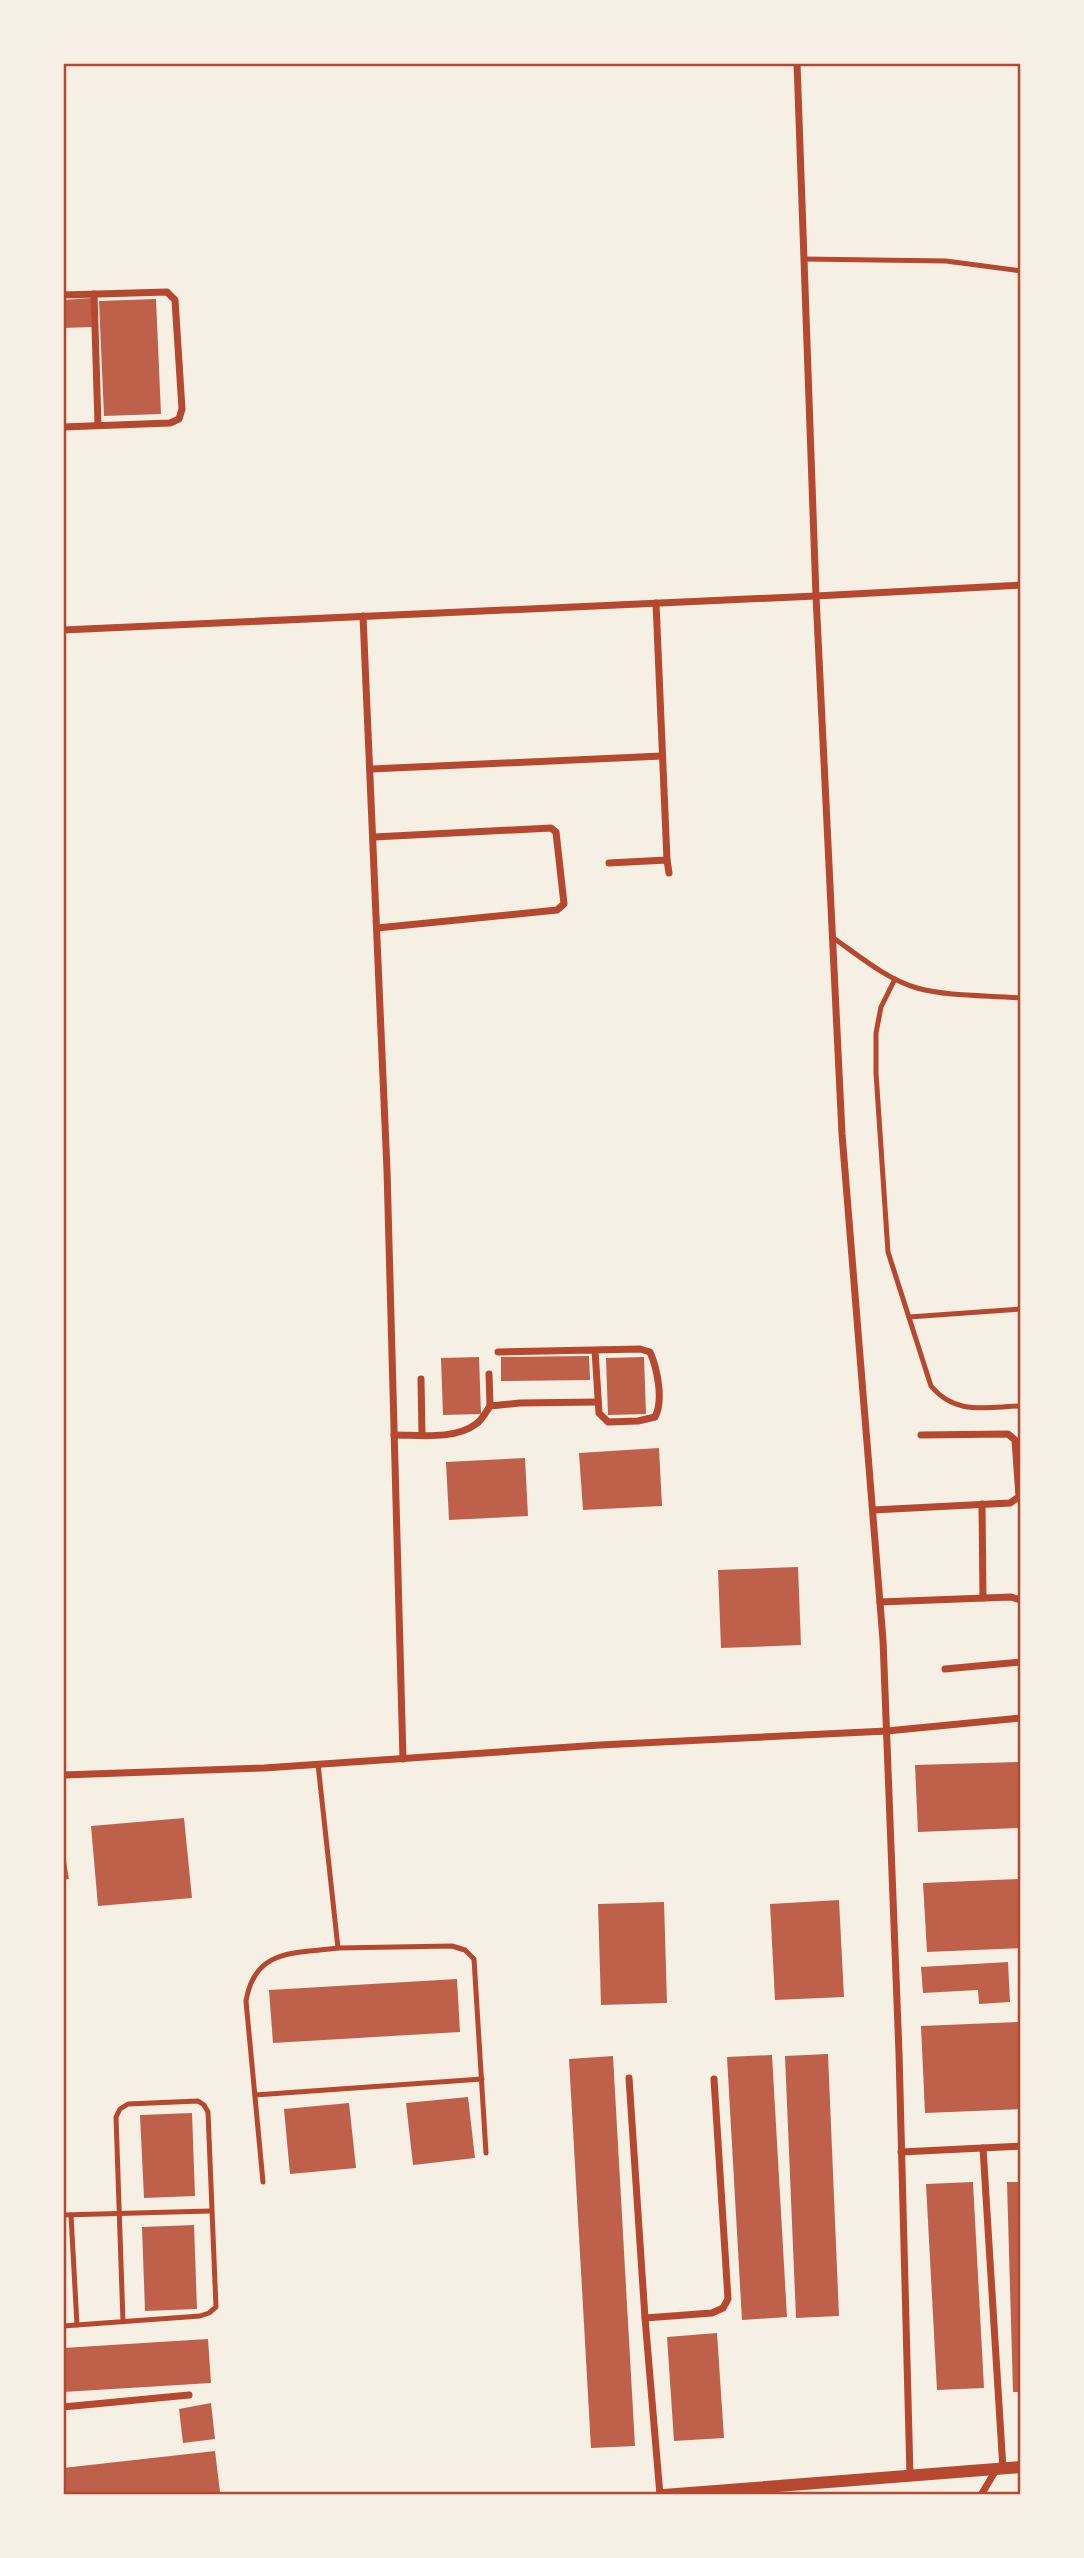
<svg xmlns="http://www.w3.org/2000/svg" width="1084" height="2558" font-family="'Noto Serif',serif">
	<rect width="100%" height="100%" fill="#f6efe4"/>
	<g fill="#bf614a">
		<path d="M91,298l1,29 -29,1v-28z"/>
		<path d="M156,299l5,115 -57,2 -5,-115z"/>
		<path d="M589,1356l1,24 -89,1v-24z"/>
		<path d="M479,1357l2,57 -38,1 -2,-57z"/>
		<path d="M644,1357l2,57 -38,1 -2,-57z"/>
		<path d="M659,1448l3,58 -79,4 -4,-57z"/>
		<path d="M525,1458l3,58 -79,4 -3,-58z"/>
		<path d="M798,1567l3,78 -80,3 -3,-78z"/>
		<path d="M1021,1762v66l-103,4 -3,-67z"/>
		<path d="M184,1818l8,80 -94,8 -7,-80z"/>
		<path d="M63,1843l6,36 -6,1z"/>
		<path d="M1021,1879v69l-94,4 -4,-69z"/>
		<path d="M839,1900l5,97 -69,3 -5,-96z"/>
		<path d="M664,1902l3,101 -66,2 -3,-101z"/>
		<path d="M1008,1962l2,40 -31,2 -1,-14 -55,3 -2,-26z"/>
		<path d="M457,1979l3,53 -187,11 -4,-53z"/>
		<path d="M1018,2022l3,87 -96,4 -4,-87z"/>
		<path d="M828,2054l11,262 -43,2 -11,-262z"/>
		<path d="M772,2055l15,262 -45,3 -15,-263z"/>
		<path d="M613,2056l22,390 -44,2 -22,-389z"/>
		<path d="M468,2097l7,61 -62,7 -7,-62z"/>
		<path d="M349,2103l7,65 -66,6 -6,-65z"/>
		<path d="M192,2113l3,83 -51,2 -4,-83z"/>
		<path d="M973,2182l11,206 -47,2 -11,-206z"/>
		<path d="M1007,2182h14v210h-8z"/>
		<path d="M194,2225l3,84 -52,2 -3,-84z"/>
		<path d="M717,2333l7,105 -50,3 -7,-104z"/>
		<path d="M208,2339l3,44 -148,9v-44z"/>
		<path d="M211,2403l4,36 -32,4 -4,-34z"/>
		<path d="M215,2451l5,41 -26,3h-131v-27z"/>
	</g>
	<g fill="none" stroke-linecap="round" stroke-linejoin="round">
		<g stroke="#b5482f" stroke-width="5">
			<path d="M804,259l142,2 75,10"/>
			<path d="M832,937c26,18 54,42 85,51 33,9 70,7 104,10"/>
			<path d="M895,979l-14,28 -5,26v40l12,179 43,134c25,30 55,21 90,20"/>
			<path d="M909,1317l112,-8"/>
			<path d="M318,1764l20,184 114,-2 13,4 9,9 12,194"/>
			<path d="M255,2095l227,-16"/>
			<path d="M263,2182l-17,-181c9,-53 48,-47 92,-53"/>
			<path d="M63,2215l147,-4"/>
			<path d="M71,2215l6,110"/>
			<path d="M63,2326c46,-3 91,-7 137,-10l9,-3 7,-6 -8,-195 -4,-7 -6,-4 -70,3 -8,5 -4,8 7,205"/>
		</g>
		<g stroke="#b5482f" stroke-width="7">
			<path d="M797,63l19,533 26,538 41,506 16,413 11,423"/>
			<path d="M94,294l4,131"/>
			<path d="M63,295l104,-3 8,8 7,109 -3,10 -9,4 -107,4"/>
			<path d="M656,603l11,257"/>
			<path d="M363,616l24,554 16,589"/>
			<path d="M63,630l753,-34 205,-11"/>
			<path d="M371,769l291,-13"/>
			<path d="M374,837l177,-9 5,4 8,72 -7,6 -180,18"/>
			<path d="M609,863l58,-3 2,13"/>
			<path d="M498,1352l142,-3 10,3c7,16 14,48 5,65l-17,4 -30,1 -9,-9 -4,-63"/>
			<path d="M489,1374l1,32"/>
			<path d="M421,1379l1,56"/>
			<path d="M394,1435c25,0 61,5 82,-11 6,-4 10,-12 14,-18l30,-3 78,-1"/>
			<path d="M982,1504l1,94"/>
			<path d="M873,1510l137,-7 9,-6 -4,-57 -7,-6 -87,1"/>
			<path d="M880,1602l131,-5 10,3"/>
			<path d="M945,1669l76,-7"/>
			<path d="M63,1775l201,-7 336,-23 287,-14 134,-13"/>
			<path d="M629,2078l16,240 15,177"/>
			<path d="M983,2148l20,321"/>
			<path d="M901,2152l120,-6"/>
			<path d="M645,2318l67,-5 11,-5 5,-9 -14,-220"/>
			<path d="M63,2407l126,-12"/>
			<path d="M981,2495l15,-25"/>
		</g>
		<path stroke="#b5482f" stroke-width="12" d="M664,2495l357,-28"/>
	</g>
	<rect width="1084" height="2558" fill="none" stroke="#f6efe4" stroke-width="130"/>
	<rect x="65" y="65" width="954" height="2428" fill="none" stroke="#b5482f" stroke-width="2.5"/>
</svg>
